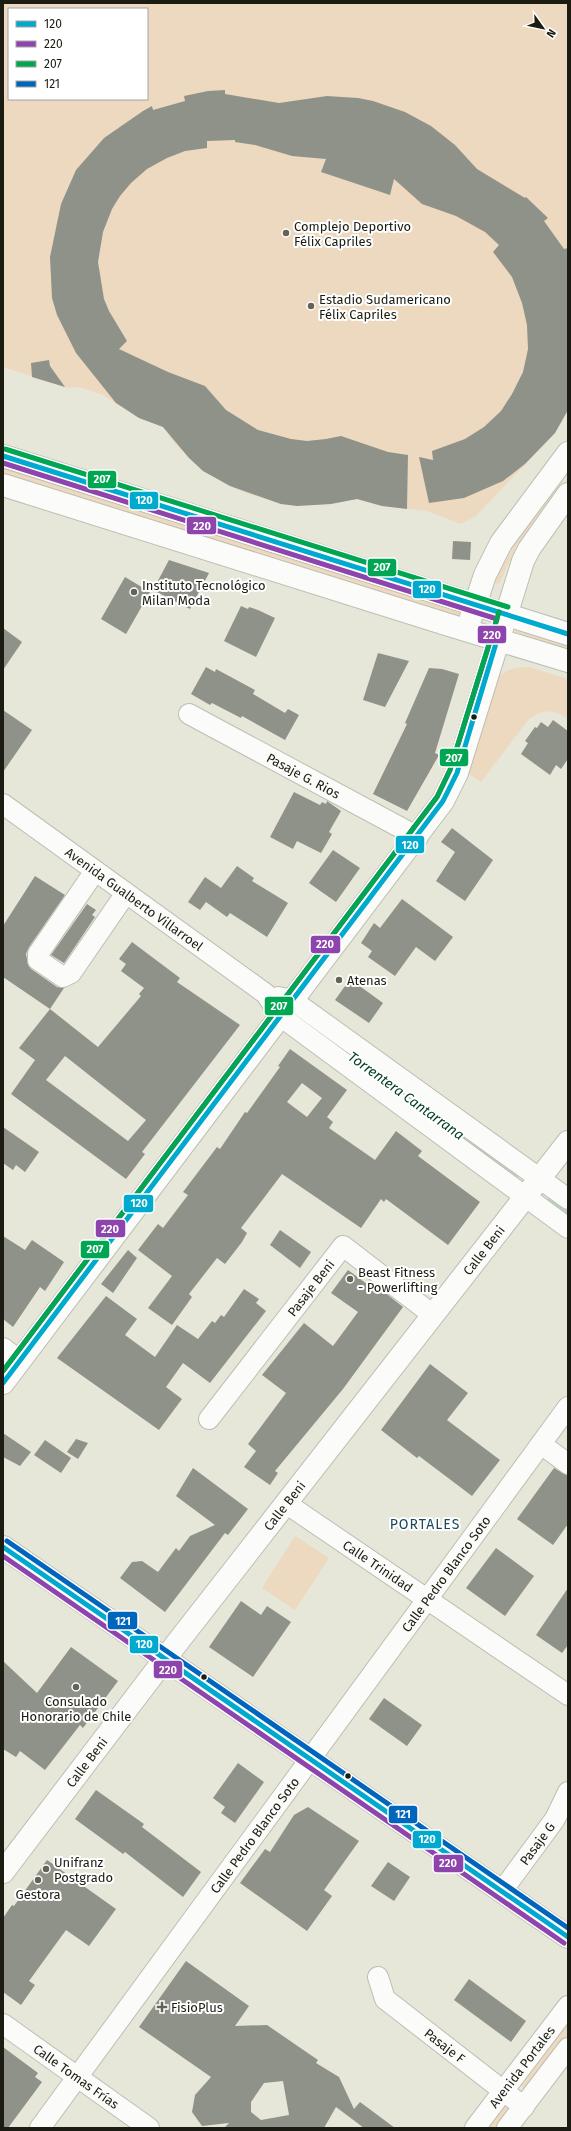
<svg xmlns="http://www.w3.org/2000/svg" width="571" height="2131" font-family="'Fira Sans',sans-serif">
	<rect width="100%" height="100%" fill="#e6e7d9"/>
	<g fill="#edd9bf" fill-rule="evenodd">
		<path d="M3,3h565v407l-13,23 -79,83 -15,8 -34,-13 -45,-5 -25,-7 -26,5 -34,2 -16,-2 -35,-11 -16,-7 -27,-15 -28,-27 -12,-17 -24,-9 -38,-24 -23,-7 -9,1 -66,-21zM9,9h138v90h-138z"/>
		<path d="M3,468l460,144 -3,6 -457,-144z"/>
		<path d="M568,469v4l-51,72 -18,39 -5,-2 21,-38z"/>
		<path d="M516,628l52,15v6l-53,-17z"/>
		<path d="M529,667l36,11 3,3v38c-14,-10 -25,-10 -39,0l-48,63 -13,-9 28,-92c9,-13 18,-13 33,-14z"/>
		<path d="M295,1536l34,22 -34,52 -33,-22z"/>
		<path d="M568,2021v12l-43,56 -6,-5z"/>
		<path d="M504,2103l6,4 -15,21h-10z"/>
	</g>
	<g fill="none" stroke-linecap="round" stroke-linejoin="round">
		<g stroke="#b7dac0" stroke-width="5">
			<path d="M343,1049l173,127"/>
			<path d="M549,1201l19,13"/>
		</g>
	</g>
	<g fill="#8f9288" fill-rule="evenodd">
		<path d="M225,90v4l54,9 48,-7 31,2 15,3 32,11 26,14 24,19 22,24 48,29 1,-1 22,21 -4,3 20,28 4,-1v162l-13,23 -30,31 -22,17 -39,17 -35,5 -10,-46 14,3 -1,-9 33,-12 19,-12 17,-16 11,-17 11,-22 5,-23 -1,-24 -5,-22 -10,-26 -19,-25 6,-7 -14,-13 -29,-16 -34,-12 -28,-25 -4,16 -69,-23 5,-13 -34,-3 -37,-11 -20,-3v-2l-28,1v7l-22,3 -18,7 -20,11 -16,14 -11,13 -8,13 -9,23 -5,30 6,37 5,12 18,30 -8,8 49,23 37,14 21,24 32,20 33,9 16,2 19,-2 15,-3 47,16 20,3 -1,54 -25,-3 -25,-7 -26,5 -34,2 -16,-2 -51,-18 -27,-15 -14,-13 -26,-31 -24,-9 -23,-15 -40,-50 -19,-38 -5,-17 -2,-41 11,-53 15,-34 28,-32 39,-27 9,-5 1,4 32,-9 -1,-5 24,-5z"/>
		<path d="M49,360l1,6 15,21 -33,-10 -1,-14z"/>
		<path d="M453,541l18,1 -1,18 -18,-1z"/>
		<path d="M169,560l40,13 -19,36 -37,-19z"/>
		<path d="M125,577l25,15 -24,42 -25,-15z"/>
		<path d="M241,606l7,3 1,-2 9,3 17,8 -19,39 -32,-16z"/>
		<path d="M3,628l19,14 -19,28z"/>
		<path d="M378,653l31,8 -24,46 -22,-7z"/>
		<path d="M206,667l9,5 1,-3 39,21 -2,4 32,19 3,-4 11,6 -14,25 -43,-24 -1,2 -29,-15 -2,2 -19,-11z"/>
		<path d="M429,668l13,1 17,5 -24,79 4,2 -32,56 -34,-17 34,-70 -2,-1z"/>
		<path d="M3,710l29,20 -29,42z"/>
		<path d="M553,720l15,11v28l-7,10 -5,-4 -6,10 -29,-21 7,-11 -3,-2 10,-14 2,1 4,-6 7,5z"/>
		<path d="M294,792l26,13 2,-3 4,2 1,-3 14,10 -12,21 3,2 -11,19 -24,-12 -4,8 -23,-12z"/>
		<path d="M452,828l41,32 -28,41 -29,-20 19,-29 -14,-10z"/>
		<path d="M333,850l27,18 -24,34 -27,-19z"/>
		<path d="M237,866l17,12 -2,3 36,22 -21,34 -37,-24 -3,4 -21,-15 -6,8 -12,-8 17,-25 16,11z"/>
		<path d="M35,876l30,19 -36,52 -3,7 2,11 3,4 26,18 7,1 -14,21 -47,-32v-51z"/>
		<path d="M402,899l51,38 -18,24 -19,-14 -21,29 -27,-19 4,-6 -11,-8 13,-20 6,5z"/>
		<path d="M87,904l9,6 -4,5 3,2 -31,46 -13,-8z"/>
		<path d="M132,942l48,36 -3,4 63,43 -98,127 3,2 -19,25 -115,-85 24,-34 -16,-12 31,-39 48,38 43,-51 -2,-2 5,-6 -23,-17 5,-7 -7,-5zM65,1056l81,64 -18,21 -82,-61z"/>
		<path d="M350,979l33,24 -14,20 -34,-23z"/>
		<path d="M290,1049l57,41 -20,27 6,5 -4,6 46,32 21,-29 26,20 -4,5 62,46 -32,43 -62,-46 -2,3 -3,-3 -20,29 -79,-54 -41,54 6,5 -5,9 -17,22 -8,-6 -28,36 3,3 -20,28 -24,-17 24,-32 -34,-26 20,-26 5,4 25,-33 -5,-3 34,-45 3,2 25,-37 2,1 33,-46 -2,-1zM302,1083l20,15 -15,19 -20,-15z"/>
		<path d="M3,1127l36,25 -14,20 -9,-7 -3,5 -10,-7z"/>
		<path d="M280,1230l31,22 -11,16 -30,-23z"/>
		<path d="M3,1236l22,14 7,-10 32,22 -19,29 -5,-4 -27,40 -10,-8z"/>
		<path d="M128,1250l9,8 -24,35 -12,-9z"/>
		<path d="M348,1270l27,20 3,-3 25,20 -60,82 -68,82 3,2 -8,12 -26,-18 12,-16 -8,-7 38,-51 -24,-18 42,-52 29,23 25,-34 -27,-19z"/>
		<path d="M244,1289l15,10 -3,4 10,8 -56,72 -27,-20 -17,24 16,12 -23,31 -102,-72 49,-62 31,23 -12,16 30,22 22,-32 21,14 14,-18 3,2 6,-8 3,2z"/>
		<path d="M430,1364l38,29 -21,27 53,40 -28,36 -53,-40 -2,2 -36,-28z"/>
		<path d="M3,1433l28,19 -11,14 -17,-9z"/>
		<path d="M76,1439l12,4 -10,16 -11,-7z"/>
		<path d="M45,1440l26,18 -10,15 -27,-18z"/>
		<path d="M193,1468l55,41 -20,26 -3,-2 -60,79 -45,-34 12,-16 10,-1 16,11 18,-24 3,3 11,-15 25,-11 -39,-29z"/>
		<path d="M554,1468l14,8v48l-15,21 -36,-26z"/>
		<path d="M496,1548l38,28 -29,40 -39,-28z"/>
		<path d="M568,1588v57l-6,8 -26,-18z"/>
		<path d="M241,1601l20,14 6,-9 24,16 -38,55 -44,-30z"/>
		<path d="M71,1647l47,34 -35,47 -3,-3 -35,45 -25,-19 -4,6 -13,-8v-88l34,32z"/>
		<path d="M384,1698l38,27 -15,21 -38,-27z"/>
		<path d="M238,1763l26,19 -29,41 -14,-10 4,-6 -12,-9z"/>
		<path d="M96,1790l48,34 -2,3 59,45 -18,25 -58,-45 -2,2 -48,-35z"/>
		<path d="M308,1807l51,34 -35,49 8,6 -25,35 -67,-48 25,-34 5,3 24,-37z"/>
		<path d="M47,1860l69,49 -27,37 -23,-16 -37,51 6,4 -14,20 -18,-13v-74l9,-13 2,1z"/>
		<path d="M388,1862l22,15 -16,24 -23,-15z"/>
		<path d="M186,1961l63,45 -14,20 32,-1 51,35 -2,3 23,14 15,32 6,-7 35,26h-31l-28,-21 -12,21h-100l5,-5 -27,3 -10,-14 3,-17 16,-18 -72,-50zM283,2081l6,34 -28,5 -10,-8v-10l13,-19z"/>
		<path d="M469,1979l57,42 -15,21 -57,-42z"/>
		<path d="M3,2047l35,26 -3,4 7,5 -34,46h-5z"/>
	</g>
	<g fill="none" stroke-linecap="round" stroke-linejoin="round">
		<g stroke="#bdbeb3" stroke-width="22">
			<g id="minor">
				<path id="s1" d="M189,714l229,123"/>
				<path id="s2" d="M3,804l263,190 14,22 288,212"/>
				<path d="M95,871l-57,83v6l25,17 8,-4 55,-80"/>
				<path d="M278,997l14,3 276,199"/>
				<path d="M3,1348l17,13"/>
				<path id="s3" d="M209,1419l134,-173 90,69"/>
				<path d="M541,1444l27,20"/>
				<path id="s4" d="M287,1504l281,191"/>
				<path id="s5" d="M502,1891l53,-72 13,-27"/>
				<path id="s6" d="M378,1977l7,22 139,108"/>
				<path id="s7" d="M3,2024l146,104"/>
				<path id="s8" d="M40,2128l528,-721"/>
				<path id="s9" d="M475,2128l93,-122"/>
				<path d="M507,2128l61,-80"/>
			</g>
		</g>
		<g stroke="#bdbeb3" stroke-width="24">
			<g id="major">
				<path d="M3,456l565,178"/>
				<path d="M3,485l446,140 119,36"/>
				<path d="M471,617l14,-42 16,-32 67,-90"/>
				<path d="M3,1383l440,-582 14,-28 66,-212 6,-12 39,-55"/>
				<path d="M3,1547l565,390"/>
				<path id="s10" d="M3,1872l174,-229 391,-501"/>
			</g>
		</g>
		<use href="#minor" stroke="#fbfbf9" stroke-width="20"/>
		<use href="#major" stroke="#fbfbf9" stroke-width="22"/>
		<g stroke="#fff" stroke-width="8">
			<g id="bus-1">
				<path d="M3,456l565,178"/>
				<path d="M3,1383l440,-582 14,-28 40,-133"/>
				<path d="M3,1547l565,390"/>
			</g>
		</g>
		<g stroke="#fff" stroke-width="8">
			<g id="bus-2">
				<path d="M3,463l494,156 -47,151 -13,27 -434,574"/>
				<path d="M3,1556l561,387"/>
			</g>
		</g>
		<g stroke="#fff" stroke-width="8">
			<g id="bus-3">
				<path d="M5,449l503,158"/>
				<path d="M3,1371l434,-574 13,-27 49,-158"/>
			</g>
		</g>
		<g stroke="#fff" stroke-width="8">
			<path id="bus-4" d="M7,1541l561,387"/>
		</g>
		<use href="#bus-1" stroke="#00a9ce" stroke-width="5"/>
		<use href="#bus-2" stroke="#8e44ad" stroke-width="5"/>
		<use href="#bus-3" stroke="#00a651" stroke-width="5"/>
		<use href="#bus-4" stroke="#0065bd" stroke-width="5"/>
	</g>
	<g fill="#636358" stroke="#fff" stroke-width="1.5">
		<circle cx="286" cy="233" r="4"/>
		<circle cx="311" cy="306" r="4"/>
		<circle cx="134" cy="592" r="4"/>
		<circle cx="339" cy="980" r="4"/>
		<circle cx="350" cy="1279" r="4"/>
		<circle cx="76" cy="1687" r="4"/>
		<circle cx="46" cy="1869" r="4"/>
		<circle cx="38" cy="1880" r="4"/>
		<path d="M160 2001h4v4h4v4h-4v4h-4v-4h-4v-4h4z"/>
	</g>
	<g fill="#1c1c13" stroke="#fff" stroke-width="1.5">
		<circle cx="474" cy="717" r="3.5"/>
		<circle cx="204" cy="1677" r="3.5"/>
		<circle cx="348" cy="1776" r="3.5"/>
	</g>
	<g text-anchor="middle" dominant-baseline="central" stroke-width="4" stroke-linejoin="round" paint-order="stroke">
		<g font-size="13" fill="#1c1c13" stroke="#fff" text-anchor="start">
			<text x="294" y="226">Complejo Deportivo<tspan x="294" dy="15">Félix Capriles</tspan></text>
			<text x="319" y="299">Estadio Sudamericano<tspan x="319" dy="15">Félix Capriles</tspan></text>
			<text x="142" y="585">Instituto Tecnológico<tspan x="142" dy="15">Milan Moda</tspan></text>
			<text x="347" y="980">Atenas</text>
			<text x="358" y="1272">Beast Fitness<tspan x="358" dy="15">- Powerlifting</tspan></text>
			<text x="76" y="1701" text-anchor="middle">Consulado<tspan x="76" dy="15">Honorario de Chile</tspan></text>
			<text x="54" y="1862">Unifranz<tspan x="54" dy="15">Postgrado</tspan></text>
			<text x="38" y="1894" text-anchor="middle">Gestora</text>
			<text x="171" y="2007">FisioPlus</text>
		</g>
		<g font-size="13" fill="#1c1c13" stroke="#fff">
			<text stroke="none"><textPath href="#s1" startOffset="130">Pasaje G. Rios</textPath></text>
			<text stroke="none"><textPath href="#s2" startOffset="162">Avenida Gualberto Villarroel</textPath></text>
			<text stroke="none"><textPath href="#s10" startOffset="786">Calle Beni</textPath></text>
			<text stroke="none"><textPath href="#s3" startOffset="166">Pasaje Beni</textPath></text>
			<text stroke="none"><textPath href="#s10" startOffset="462">Calle Beni</textPath></text>
			<text stroke="none"><textPath href="#s4" startOffset="110">Calle Trinidad</textPath></text>
			<text stroke="none"><textPath href="#s8" startOffset="687">Calle Pedro Blanco Soto</textPath></text>
			<text stroke="none"><textPath href="#s10" startOffset="138">Calle Beni</textPath></text>
			<text stroke="none"><textPath href="#s8" startOffset="363">Calle Pedro Blanco Soto</textPath></text>
			<text stroke="none"><textPath href="#s5" startOffset="59">Pasaje G</textPath></text>
			<text stroke="none"><textPath href="#s6" startOffset="99">Pasaje F</textPath></text>
			<text stroke="none"><textPath href="#s9" startOffset="77">Avenida Portales</textPath></text>
			<text stroke="none"><textPath href="#s7" startOffset="90">Calle Tomas Frías</textPath></text>
		</g>
		<g font-size="14" font-style="italic" fill="#003f22" stroke="#fff">
			<text transform="translate(406 1096) rotate(36)">Torrentera Cantarrana</text>
		</g>
		<g font-size="14" letter-spacing="1" fill="#184a5c" stroke="#fff">
			<text x="425" y="1524">PORTALES</text>
		</g>
	</g>
	<g stroke="#fff" stroke-width="1.5">
		<rect x="87" y="470" width="30" height="19" rx="4" fill="#00a651"/>
		<rect x="129" y="491" width="30" height="19" rx="4" fill="#00a9ce"/>
		<rect x="186" y="516" width="31" height="19" rx="4" fill="#8e44ad"/>
		<rect x="367" y="558" width="30" height="19" rx="4" fill="#00a651"/>
		<rect x="412" y="580" width="30" height="19" rx="4" fill="#00a9ce"/>
		<rect x="477" y="625" width="30" height="19" rx="4" fill="#8e44ad"/>
		<rect x="439" y="748" width="30" height="19" rx="4" fill="#00a651"/>
		<rect x="395" y="835" width="30" height="19" rx="4" fill="#00a9ce"/>
		<rect x="310" y="935" width="31" height="19" rx="4" fill="#8e44ad"/>
		<rect x="264" y="996" width="30" height="20" rx="4" fill="#00a651"/>
		<rect x="123" y="1194" width="31" height="19" rx="4" fill="#00a9ce"/>
		<rect x="95" y="1219" width="31" height="19" rx="4" fill="#8e44ad"/>
		<rect x="80" y="1240" width="30" height="19" rx="4" fill="#00a651"/>
		<rect x="107" y="1611" width="31" height="19" rx="4" fill="#0065bd"/>
		<rect x="129" y="1635" width="30" height="19" rx="4" fill="#00a9ce"/>
		<rect x="153" y="1660" width="30" height="19" rx="4" fill="#8e44ad"/>
		<rect x="388" y="1805" width="30" height="19" rx="4" fill="#0065bd"/>
		<rect x="412" y="1830" width="30" height="19" rx="4" fill="#00a9ce"/>
		<rect x="433" y="1854" width="31" height="19" rx="4" fill="#8e44ad"/>
	</g>
	<g font-size="11" text-anchor="middle" font-weight="bold" fill="#fff">
		<text x="102" y="483">207</text>
		<text x="144" y="504">120</text>
		<text x="202" y="530">220</text>
		<text x="382" y="571">207</text>
		<text x="427" y="593">120</text>
		<text x="492" y="639">220</text>
		<text x="454" y="762">207</text>
		<text x="410" y="849">120</text>
		<text x="325" y="948">220</text>
		<text x="279" y="1010">207</text>
		<text x="139" y="1207">120</text>
		<text x="110" y="1233">220</text>
		<text x="95" y="1253">207</text>
		<text x="123" y="1625">121</text>
		<text x="144" y="1648">120</text>
		<text x="168" y="1674">220</text>
		<text x="403" y="1818">121</text>
		<text x="427" y="1843">120</text>
		<text x="448" y="1867">220</text>
	</g>
	<rect width="571" height="2131" fill="none" stroke="#1c1c13" stroke-width="8"/>
	<rect x="8" y="8" width="140" height="92" fill="#ffffff" stroke="#a4a4a1"/>
	<rect x="16" y="21" width="20" height="6" fill="#00a9ce" stroke="#a4a4a1"/>
	<text x="44" y="28" font-size="12" fill="#1c1c13">120</text>
	<rect x="16" y="41" width="20" height="6" fill="#8e44ad" stroke="#a4a4a1"/>
	<text x="44" y="48" font-size="12" fill="#1c1c13">220</text>
	<rect x="16" y="61" width="20" height="6" fill="#00a651" stroke="#a4a4a1"/>
	<text x="44" y="68" font-size="12" fill="#1c1c13">207</text>
	<rect x="16" y="81" width="20" height="6" fill="#0065bd" stroke="#a4a4a1"/>
	<text x="44" y="88" font-size="12" fill="#1c1c13">121</text>
	<g transform="translate(543 28) rotate(123)" stroke="#ffffff" stroke-width="3" paint-order="stroke">
	<path d="M0-3L7 15L0 10L-7 15Z" fill="#1c1c13"/>
	<text y="-6" font-size="11" font-weight="bold" text-anchor="middle" fill="#1c1c13">N</text>
	</g>
</svg>
